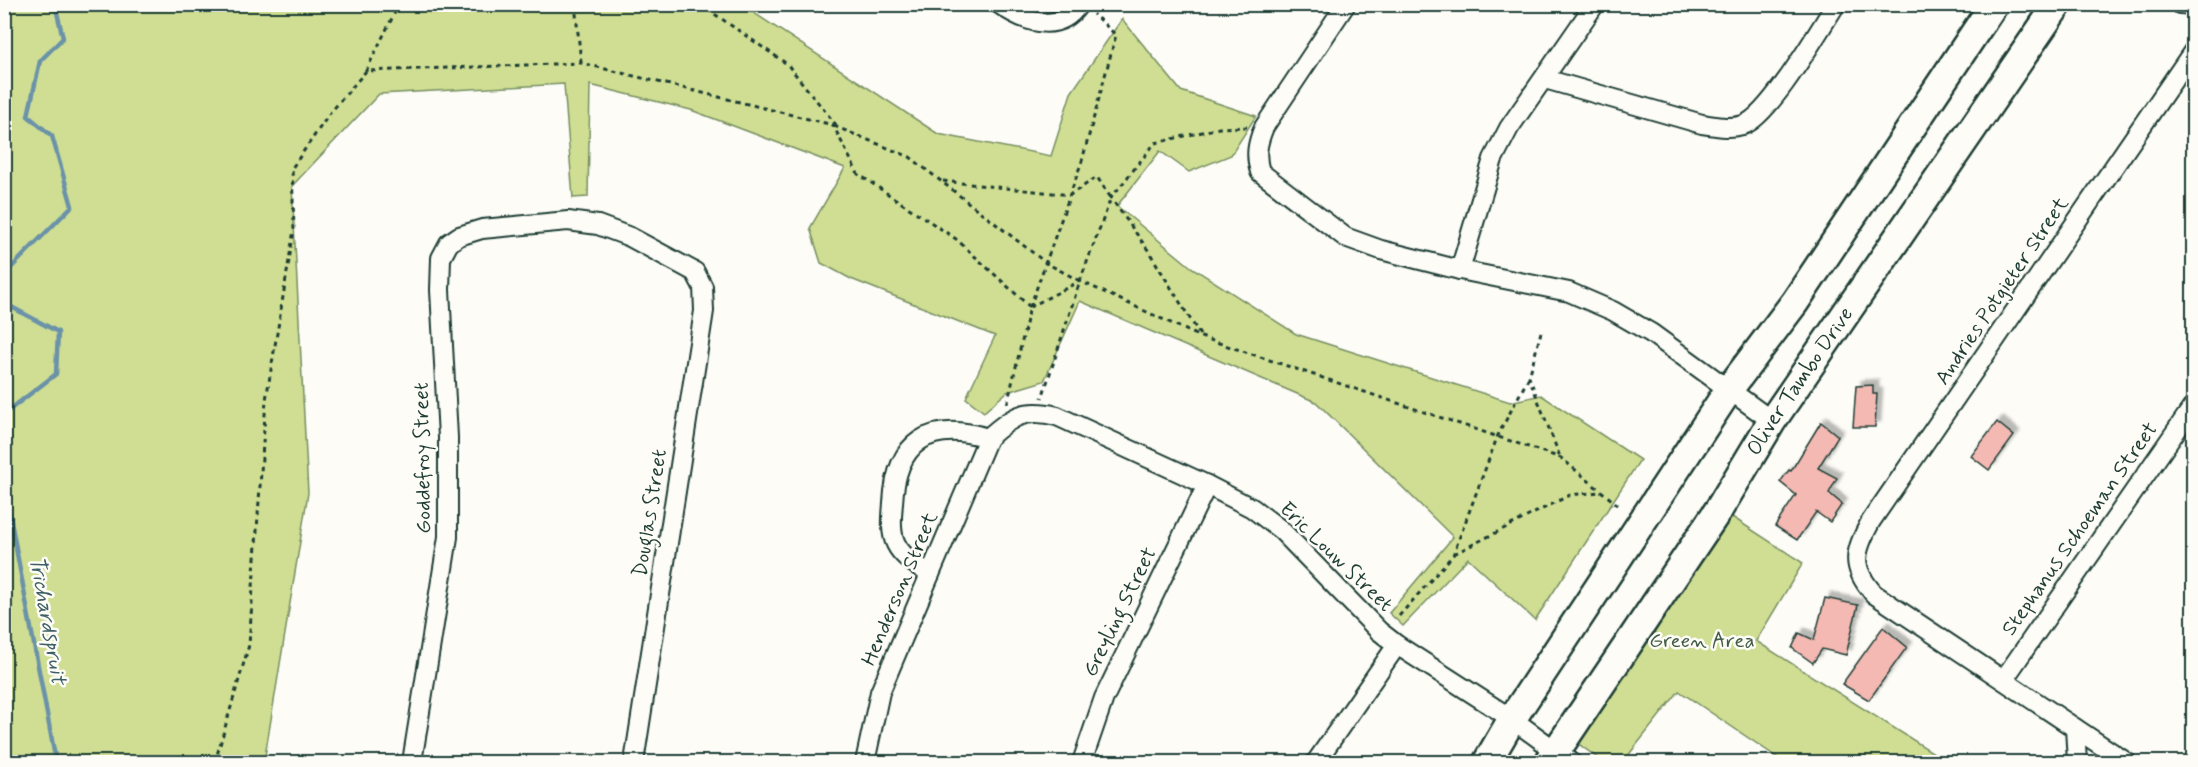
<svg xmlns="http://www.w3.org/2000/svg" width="2198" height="767" font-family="Mynerve,sans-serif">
	<defs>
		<filter id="shadow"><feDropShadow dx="5.5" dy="-5.5" stdDeviation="1.5" flood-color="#0004"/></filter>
	</defs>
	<rect width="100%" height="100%" fill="#fdfcf7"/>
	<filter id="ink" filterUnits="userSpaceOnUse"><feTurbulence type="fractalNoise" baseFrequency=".0167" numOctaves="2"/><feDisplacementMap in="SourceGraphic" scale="12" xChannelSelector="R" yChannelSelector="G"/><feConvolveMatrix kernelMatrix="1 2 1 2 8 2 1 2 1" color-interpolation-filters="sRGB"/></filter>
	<g filter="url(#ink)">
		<g fill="#cfde92" stroke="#778e63" stroke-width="1.5">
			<path d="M4,5h738l196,129 113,22 20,-63 51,-74 59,72 75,25 -25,39 -42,17 -29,-21 -43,55 74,61 105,67 214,68 31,-7 99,65 -105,160 -67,-62 -65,68 -14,-13 64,-76 -137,-135 -236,-101 -36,80 -37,11 -23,20 -18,-14 29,-62 -144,-57 -30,-16 -11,-35 35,-60 -154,-58 -101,-25 -2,112 -15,1 -9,-114 -185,10 -87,92 16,307 -44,269h-259z"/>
			<path d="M1726,513l77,50 -47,78 192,121h-164l-105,-71 -56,71h-20l-31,-23z"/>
		</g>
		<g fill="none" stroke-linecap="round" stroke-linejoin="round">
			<g stroke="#6b92a9" stroke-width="4.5">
				<path d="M4,275l68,-69 -20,-70 -24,-20 12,-55 23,-23 -8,-34"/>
				<path d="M4,303l54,29 -2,42 -52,40"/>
				<path d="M4,484l52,278"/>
			</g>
		</g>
		<g fill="#f4b9b3" stroke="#1f3d34" stroke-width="1.5" filter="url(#shadow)">
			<path d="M1873,385v9h4l-2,33h-22l3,-41z"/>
			<path d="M1821,422l17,14 -20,32 19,10 -8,15 13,11 -12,18 -14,-10 -19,28 -22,-14 21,-31 -16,-13 9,-12 2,1z"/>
			<path d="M1997,422l17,14 -25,34 -18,-14z"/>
			<path d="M1825,598l33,7 -12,50 -24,-6 -9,14 -21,-15 7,-15 15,7z"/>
			<path d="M1883,627l24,20 -38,53 -27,-16z"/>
		</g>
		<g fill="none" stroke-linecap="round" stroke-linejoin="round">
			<g stroke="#1f3d34" stroke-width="22">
				<g id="street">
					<path d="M999,4c25,18 59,31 80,0"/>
					<path d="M1346,4l-82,123c-7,17 -9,28 -4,45l85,65 36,13 79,20 109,22 44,19 38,22 121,88"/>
					<path d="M2180,4l14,1"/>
					<path d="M1545,79l157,45c14,2 28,5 41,1 26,-8 76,-95 93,-121"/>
					<path d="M1460,270l33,-111 16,-31 86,-124"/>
					<path d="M930,574c-12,-8 -27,-16 -34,-30 -6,-12 -4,-28 -3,-41 3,-62 37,-83 95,-65"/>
					<path d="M2004,679l190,-274"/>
					<path d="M2075,728l2,34"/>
					<path d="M412,762l36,-225v-100l-8,-147 1,-32 8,-15 10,-7 23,-7 86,-8 30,4 32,12 65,35 8,15 1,24 -70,451"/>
					<path d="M865,762l15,-70 108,-254c24,-22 37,-30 69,-22l150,69 45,23 29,22 98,101 18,14 115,74 59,43"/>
					<path d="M1082,762l22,-64 103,-213"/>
					<path d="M1316,762l81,-117"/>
					<path d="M2126,762l-252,-168c-24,-27 -20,-42 -3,-73l323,-471"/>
				</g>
			</g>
			<g stroke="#1f3d34" stroke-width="32">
				<g id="secondary">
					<path d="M1487,762l25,-43 218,-331 65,-86 199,-298"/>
					<path id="s1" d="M1549,762l170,-253 53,-88 286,-417"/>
				</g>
			</g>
			<g stroke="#1f3d34" stroke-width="3" stroke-dasharray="4.5 4.5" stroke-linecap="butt">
				<path d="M575,4l6,58"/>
				<path d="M700,4l87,60 50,62"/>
				<path d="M366,71l33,-67"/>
				<path d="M834,126l76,31 136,106 34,18"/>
				<path d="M943,181l127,14 27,-18 14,21 -31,83 -38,117"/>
				<path d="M1030,307l50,-26 121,56 360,121 57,47"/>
				<path d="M1030,307l52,-146 34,-126 -23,-21"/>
				<path d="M1541,332l-12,45 31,80"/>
				<path d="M1200,335l-52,-85 -37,-52 44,-55 64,-15 28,-1"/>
				<path d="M1454,554l116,-59 31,-3"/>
				<path d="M1399,616l54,-61 45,-120 31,-58"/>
				<path d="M215,762l34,-117 17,-245 28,-170 -2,-62 38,-55 36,-42 215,-8 252,62 25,49 98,65 74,68 -23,98"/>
			</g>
			<use href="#street" stroke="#fdfcf7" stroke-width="18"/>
			<use href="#secondary" stroke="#fdfcf7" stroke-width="27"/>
		</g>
	</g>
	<g text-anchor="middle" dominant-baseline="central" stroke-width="5" stroke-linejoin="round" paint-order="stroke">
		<g font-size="21" fill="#1f3d34" stroke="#fdfcf7">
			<text transform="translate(2002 291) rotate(-56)">Andries Potgieter Street</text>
			<text stroke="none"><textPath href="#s1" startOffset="456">Oliver Tambo Drive</textPath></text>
			<text transform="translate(423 458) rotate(-91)">Goddefroy Street</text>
			<text transform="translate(650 513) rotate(-81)">Douglas Street</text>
			<text transform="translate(2080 529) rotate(-55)">Stephanus Schoeman Street</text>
			<text transform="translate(1336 557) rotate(44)">Eric Louw Street</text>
			<text transform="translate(900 589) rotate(-67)">Henderson Street</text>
			<text transform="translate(1120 612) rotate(-64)">Greyling Street</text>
		</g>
		<g font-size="21" fill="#425d47" stroke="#fdfcf7">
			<text x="1702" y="641">Green Area</text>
		</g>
		<g font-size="22" font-style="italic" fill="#3e6065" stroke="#fdfcf7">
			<text transform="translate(47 620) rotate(80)">Trichardspruit</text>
		</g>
	</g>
	<rect width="2198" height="767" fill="none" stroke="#fdfcf7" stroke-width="24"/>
	<rect x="12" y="12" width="2174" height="743" fill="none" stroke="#1f3d34" stroke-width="2" filter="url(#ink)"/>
</svg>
